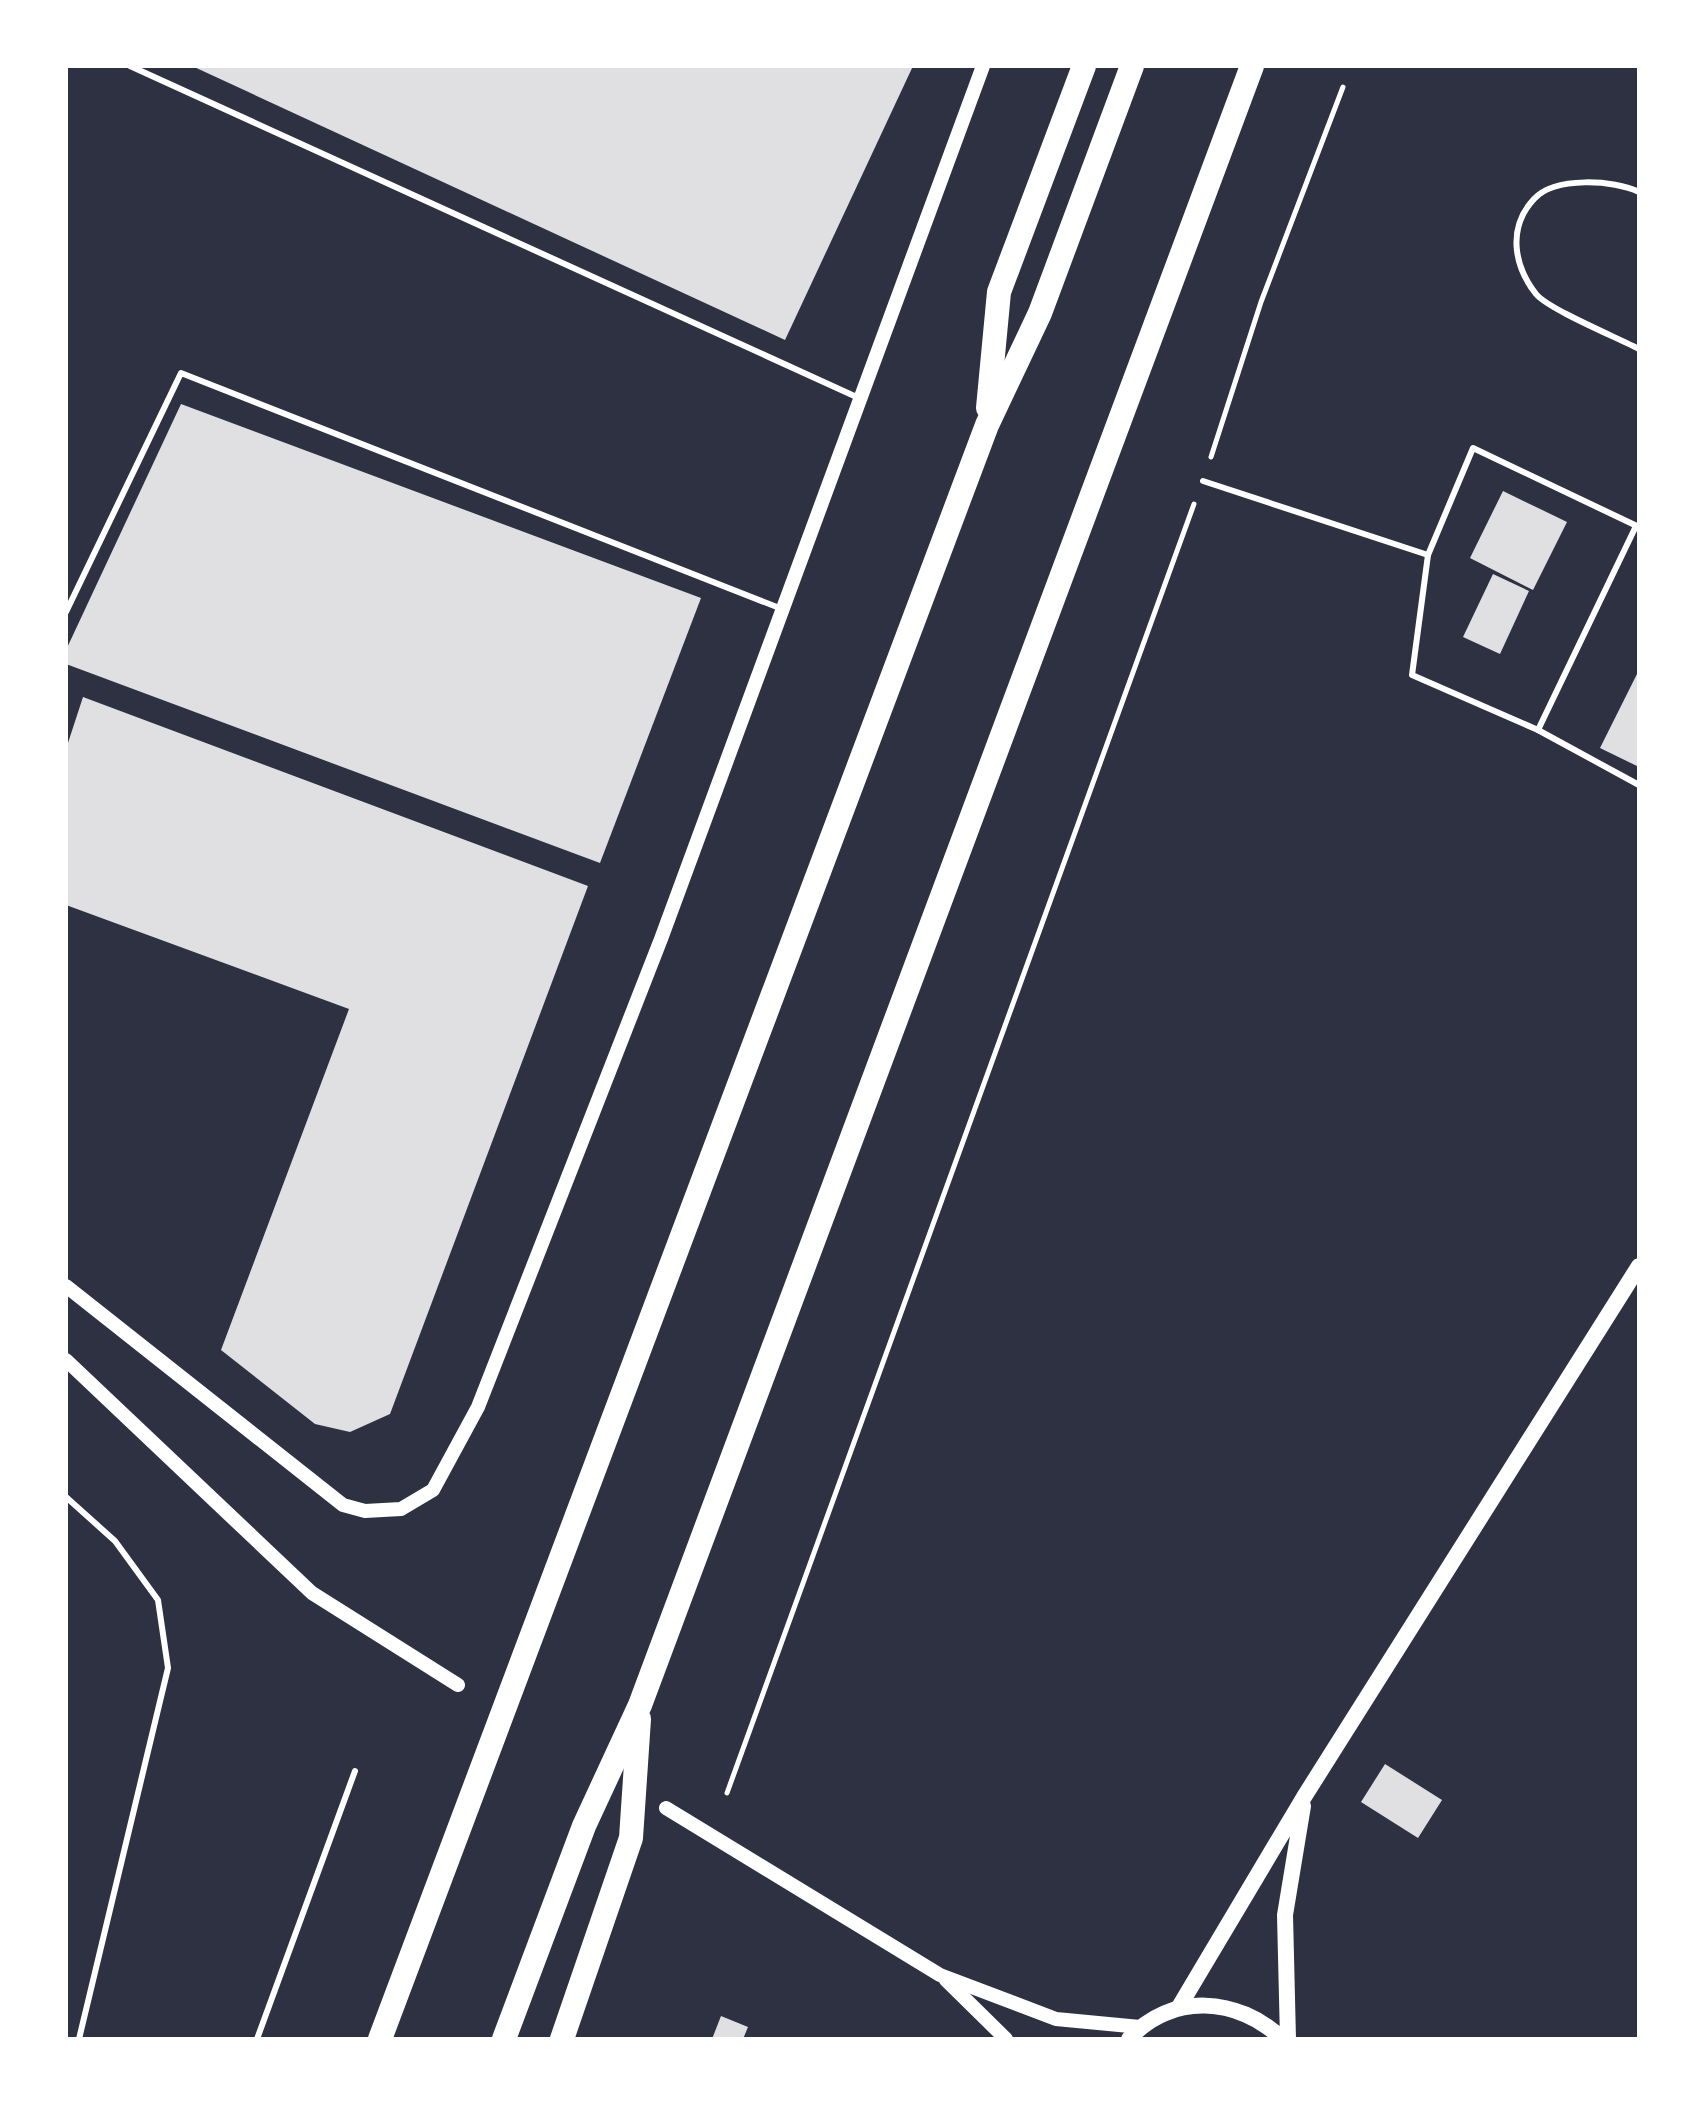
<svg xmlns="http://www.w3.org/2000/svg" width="1705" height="2105" font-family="'Noto Serif',serif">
	<rect width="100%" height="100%" fill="#2d3142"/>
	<g fill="#e0e0e3">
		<path d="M192,66h721l-128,274z"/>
		<path d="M181,404l520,194 -101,265 -534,-199v-14z"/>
		<path d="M1503,491l64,31 -34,68 -63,-32z"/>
		<path d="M1493,574l36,17 -29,63 -37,-17z"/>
		<path d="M1639,670v97l-39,-19z"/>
		<path d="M83,697l505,189 -198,528 -40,18 -35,-8 -94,-74 128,-341 -283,-104v-156z"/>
		<path d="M1385,1764l57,36 -24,38 -57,-36z"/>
		<path d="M721,2016l27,11 -5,12h-31z"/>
	</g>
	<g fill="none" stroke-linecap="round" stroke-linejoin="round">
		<g stroke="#fff" stroke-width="5">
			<path d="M1211,457l50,-155 82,-215"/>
			<path d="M727,1793l467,-1289"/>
		</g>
		<g stroke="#fff" stroke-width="6">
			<path d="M130,66l731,333"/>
			<path d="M1639,192c-25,-12 -84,-16 -105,7 -27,29 -20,67 2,95 12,15 82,44 103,55"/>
			<path d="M1203,481l225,74"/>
			<path d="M1639,527l-166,-79 -45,107 -16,120 126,55 101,55"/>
			<path d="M66,612l115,-239 601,236"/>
			<path d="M1538,730l98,-204"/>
			<path d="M66,1497l49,44 43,59 10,68 -89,371"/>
			<path d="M257,2039l98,-268"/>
		</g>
		<g stroke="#fff" stroke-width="14">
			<path d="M66,1286l277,219 22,6 36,-2 32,-19 45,-83 183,-468 322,-873"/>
			<path d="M66,1360l246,233 146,92"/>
			<path d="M666,1808l274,167 116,44 84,8"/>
			<path d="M946,1980l60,59"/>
		</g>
		<g stroke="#fff" stroke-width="16">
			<path d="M1179,2007l125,-210 335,-531"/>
			<path d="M1129,2039c42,-47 110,-42 153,0"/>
			<path d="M1288,2039l-3,-124 18,-109"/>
		</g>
		<g stroke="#fff" stroke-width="24">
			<path d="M988,408l11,-116 85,-226"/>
			<path d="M380,2039l607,-1614 53,-112 92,-247"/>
			<path d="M504,2039l80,-213 56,-121 612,-1639"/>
			<path d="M562,2039l69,-201 8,-119"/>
		</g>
	</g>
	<rect width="1705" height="2105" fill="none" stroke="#ffffff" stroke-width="136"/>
</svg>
